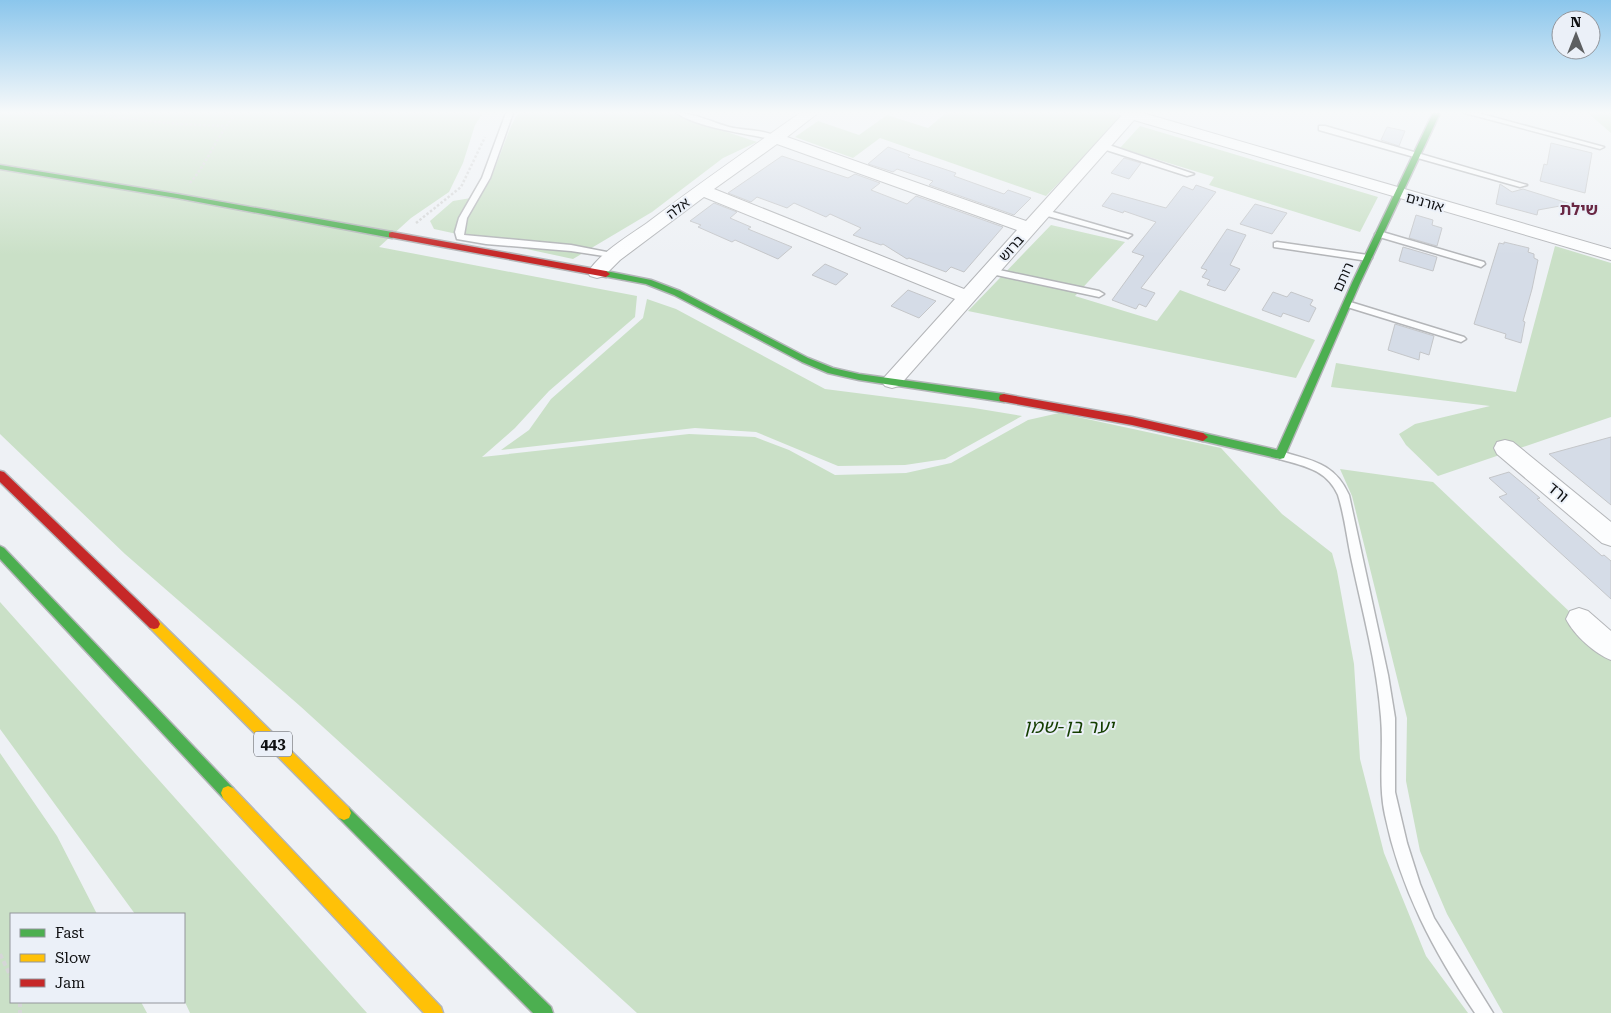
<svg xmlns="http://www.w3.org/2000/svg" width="1611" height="1013" font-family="'Roboto Serif','Noto Sans Hebrew',serif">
	<rect width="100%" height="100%" fill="#eef1f5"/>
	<g fill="#cae0c7">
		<path d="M0,113h483l-8,12 -12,38 -14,29 -38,26 -32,29 258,49 -2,21 -86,74 -34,37 -33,29 207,-23 66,3 34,13 46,25 71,-2 45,-10 77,-43 31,-7 162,35 61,66 50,39 5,18 17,93 6,95 24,94 42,103 42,57h-831l-337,-307 -175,-152 -125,-120z"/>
		<path d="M518,113h152l87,29 -34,16 -71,54 -79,47 -139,-30 -4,-8 23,-20 24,-4 13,-16 21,-55z"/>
		<path d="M946,113h165l12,4 -77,79 -166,-58 -27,20 -58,-21 23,-16 41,14 28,-20 41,13z"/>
		<path d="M1588,113h23v20z"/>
		<path d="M1140,126l238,71 -18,35 -151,-47 5,-8 -94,-29z"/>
		<path d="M1051,225l74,17 -50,54 82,25 23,-31 135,50 -19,38 -328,-67z"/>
		<path d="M1555,246l56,17v154l-173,59 -32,-31 -7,-11 16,-10 75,-18 -159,-19 5,-24 180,29z"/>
		<path d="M647,299l29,10 149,80 149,19 48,8 -77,43 -40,6 -67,1 -82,-34 -61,-4 -194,22 28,-20 22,-31 92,-81z"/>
		<path d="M1340,469l93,13 178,169v362h-108l-56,-99 -27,-63 -14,-70 1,-63 -55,-222z"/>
		<path d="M0,602l367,411h-177l-6,-13v-86h-49l-135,-185z"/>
		<path d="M0,753l57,83 40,78h-86v88h130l6,11h-147z"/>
	</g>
	<g fill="#d5dce7" stroke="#c4c6c9">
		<path d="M1387,127l18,4 -6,15 -18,-6z"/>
		<path d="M1551,143l41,10 -7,40 -45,-12 4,-17 3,1z"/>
		<path d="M888,147l22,8 -2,2 48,16 -2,3 50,18 4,-4 23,8 -17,17 -85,-30 4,-4 -36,-12 -4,3 -25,-8z"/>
		<path d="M782,156l66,22 7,-4 25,9 -9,7 36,14 9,-8 87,31 -39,45 -13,-5 -5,5 -37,-14 -2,1 -24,-15 -2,1 -28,-10 8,-7 -31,-14 -4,3 -32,-14 -7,5 -30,-11 -6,5 -23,-9z"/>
		<path d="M1124,158l17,5 -12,16 -18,-6z"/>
		<path d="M1500,184l12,8 11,-3 48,15 -33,6 -1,5 -41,-11z"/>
		<path d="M1196,185l20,7 -75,96 14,5 -9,14 -7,-3 -3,5 -24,-9 32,-44 -12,-4 24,-30 -32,-11 -1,2 -21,-7 10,-13 54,15 17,-22 10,4z"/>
		<path d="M714,203l23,9 -7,6 21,9 -3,2 44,18 -14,12 -43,-19 -3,2 -34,-15 3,-2 -11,-4z"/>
		<path d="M1255,204l32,9 -15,21 -32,-10z"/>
		<path d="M1416,215l17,5 -1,5 10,3 -5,18 -28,-8z"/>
		<path d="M1227,229l19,6 -16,30 10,4 -15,22 -18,-6 3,-5 -8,-3 5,-7 -6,-2z"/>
		<path d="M1504,242l25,6 -1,4 6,2v4l4,2 -6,29 -9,32 2,1 -4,21 -16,-5 1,-4 -32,-10 25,-81 5,1z"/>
		<path d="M1403,247l34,10 -4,14 -34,-10z"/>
		<path d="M825,264l23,10 -12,11 -24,-10z"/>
		<path d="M908,290l28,11 -17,17 -28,-12z"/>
		<path d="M1273,292l14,5 4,-5 22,8 -3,5 6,3 -7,14 -26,-9 -2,4 -19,-7z"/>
		<path d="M1395,324l39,12 -5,19 -9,-3 -1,8 -31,-10z"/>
		<path d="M1611,437v68l-62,-51z"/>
		<path d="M1509,472l31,26 -3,1 65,57 2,-1 7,6v38l-112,-102 8,-3 -18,-16z"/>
	</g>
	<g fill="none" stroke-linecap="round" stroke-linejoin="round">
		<g stroke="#b3b5b8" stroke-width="3">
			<g id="lane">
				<path d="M506,113h7l-23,65 -23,40 -3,17 107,10 46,9v4l-46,-7 -85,-7 -29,-5 -2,-7 4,-14 23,-40z"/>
				<path d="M676,113c19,0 35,9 53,14 16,4 36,2 50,11l-4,2c-30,-7 -73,-11 -99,-27z"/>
				<path d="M1465,113h13l126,34 -4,2z"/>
				<path d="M1319,126h6l202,59 -7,2 -201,-57z"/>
				<path d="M1100,144h6l88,30 -7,2 -87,-28z"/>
				<path d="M1040,210h6l86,25 -4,3 -3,-1 -85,-23z"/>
				<path d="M1379,231l105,31 1,2 -4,3 -3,-1 -102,-30 -1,-2z"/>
				<path d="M1277,242l91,13 4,3 -4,3 -94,-14v-4z"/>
				<path d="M990,268l109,23 5,3 -5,3 -112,-24 -1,-2z"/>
				<path d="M1347,301l117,36 2,2 -5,3 -117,-36v-4z"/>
				<path d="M1280,451c32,10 54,11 69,44l39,180 7,43v74l12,51 13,41 14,34 59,95h-18c-41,-61 -75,-125 -90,-198 -7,-32 -1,-65 -4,-98 -4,-52 -18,-104 -29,-155 -5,-22 -7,-45 -14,-67 -12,-27 -36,-29 -62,-37l-1,-3z"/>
			</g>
		</g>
		<g stroke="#b3b5b8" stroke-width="2">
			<g id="street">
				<path d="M800,113h18l-31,24 239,84 95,-105 -3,-3h25l468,136v11l-477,-140 -235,266 -7,2 -7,-2 -4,-5 74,-82 -251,-102 -84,63 -16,16 -7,2 -7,-2 -2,-4c13,-20 39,-35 59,-49 50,-38 102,-74 153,-110zM777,144l240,86 -53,59 -250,-100z"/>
				<path d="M1505,440l8,2 98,80v24l-9,-3 -105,-89 -3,-6 3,-6z"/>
				<path d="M1579,608l9,3 23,20v29c-16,-6 -37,-25 -45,-41l4,-8z"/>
			</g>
		</g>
		<g stroke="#b3b5b8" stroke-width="3">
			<g id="fast">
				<path d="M1433,113h7l-80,170 -76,175 -4,1 -81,-19 -1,-3 1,-3 4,-1 74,17 75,-167z"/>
				<path d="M0,165l177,29 215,38 4,3 -4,3 -215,-40 -177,-29z"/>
				<path d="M606,271l45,9 29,11 128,67 25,10 26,6 145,20 5,4 -5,4 -145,-22 -31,-7 -26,-11 -128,-67 -28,-11 -43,-8v-4z"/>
				<path d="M0,546l4,2 229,240 2,5 -2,5 -5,2 -5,-2 -223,-239z"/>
				<path d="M344,806l5,2 202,199 2,6h-20l-194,-195 -2,-5 2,-5z"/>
			</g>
		</g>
		<g stroke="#b3b5b8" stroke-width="3">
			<g id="slow">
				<path d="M154,619l4,1 191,188 2,5 -2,5 -5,2 -5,-2 -189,-190 -2,-4 2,-4z"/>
				<path d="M228,786l5,2 208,219 2,6h-19l-201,-215 -2,-5 2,-5z"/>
			</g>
		</g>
		<g stroke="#b3b5b8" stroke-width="3">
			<g id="jam">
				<path d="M392,232l214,39 4,3 -4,3 -217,-40v-4z"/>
				<path d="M1004,394l128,23 71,16 5,4 -5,4 -71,-16 -132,-24 -1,-3 1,-3z"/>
				<path d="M0,471l4,1 154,148 2,4 -2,4 -4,1 -4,-1 -150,-146z"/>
			</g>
		</g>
		<g stroke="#d5d6d7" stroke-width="2.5" stroke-dasharray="2.5 2" stroke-linecap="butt">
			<path d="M10,113l92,3 76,8 46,2"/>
			<path d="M1608,113l3,3"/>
			<path d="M190,183c19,-22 27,-49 47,-70"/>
			<path d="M416,223l45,-36 24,-50"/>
		</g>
		<g stroke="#d5d6d7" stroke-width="4" stroke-dasharray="5 3" stroke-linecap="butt">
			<path d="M0,954l11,23"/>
			<path d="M20,1002v11"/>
		</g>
		<use href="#lane" fill="#fcfdfe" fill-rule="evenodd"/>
		<use href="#street" fill="#fcfdfe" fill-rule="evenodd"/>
		<use href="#fast" fill="#4caf50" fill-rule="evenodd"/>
		<use href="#slow" fill="#ffc107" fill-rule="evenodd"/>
		<use href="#jam" fill="#c62828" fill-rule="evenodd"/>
	</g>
	<linearGradient id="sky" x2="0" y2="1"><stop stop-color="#8bc6ec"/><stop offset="0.44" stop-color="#f7f9fa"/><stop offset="1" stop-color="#f7f9fa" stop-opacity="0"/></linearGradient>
	<rect width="1611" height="255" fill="url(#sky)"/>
	<g text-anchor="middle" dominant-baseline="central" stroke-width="4" stroke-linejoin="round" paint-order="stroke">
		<g font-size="14" fill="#0f1012" stroke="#ebf0f8">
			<text transform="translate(1425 202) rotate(16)">אורנים</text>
			<text transform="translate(678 208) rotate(-37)">אלה</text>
			<text transform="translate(1011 248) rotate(-48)">ברוש</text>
			<text transform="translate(1343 277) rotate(-66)">רותם</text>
		</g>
		<rect fill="#ebf0f8" stroke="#515357" stroke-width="1" x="254" y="731.5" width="38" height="25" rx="4"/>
		<g font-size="15" font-weight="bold" fill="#0f1012">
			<text x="273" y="744">443</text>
		</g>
		<g font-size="16" font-weight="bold" fill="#692743" stroke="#ebf0f8">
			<text x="1579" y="209">שילת</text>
		</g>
		<g font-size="16" fill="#0f1012" stroke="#ebf0f8">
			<text transform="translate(1558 492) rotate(40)">ורד</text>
		</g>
		<g font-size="19" font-style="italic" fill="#143d00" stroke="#ebf0f8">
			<text x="1069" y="726">יער בן-שמן</text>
		</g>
	</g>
	<rect x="10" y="913" width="175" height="90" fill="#ebf0f8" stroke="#93969c"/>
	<rect x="20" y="929" width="25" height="8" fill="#4caf50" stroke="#93969c"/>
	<text x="55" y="938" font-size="15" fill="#0f1012">Fast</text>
	<rect x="20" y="954" width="25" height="8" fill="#ffc107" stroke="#93969c"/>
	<text x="55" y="963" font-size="15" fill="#0f1012">Slow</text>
	<rect x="20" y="979" width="25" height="8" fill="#c62828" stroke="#93969c"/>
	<text x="55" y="988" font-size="15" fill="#0f1012">Jam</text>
	<g transform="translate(1576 35)"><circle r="24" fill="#ebf0f8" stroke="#93969c"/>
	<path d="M0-4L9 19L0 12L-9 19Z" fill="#5d5f61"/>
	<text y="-8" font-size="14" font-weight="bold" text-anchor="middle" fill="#0f1012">N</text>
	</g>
</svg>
